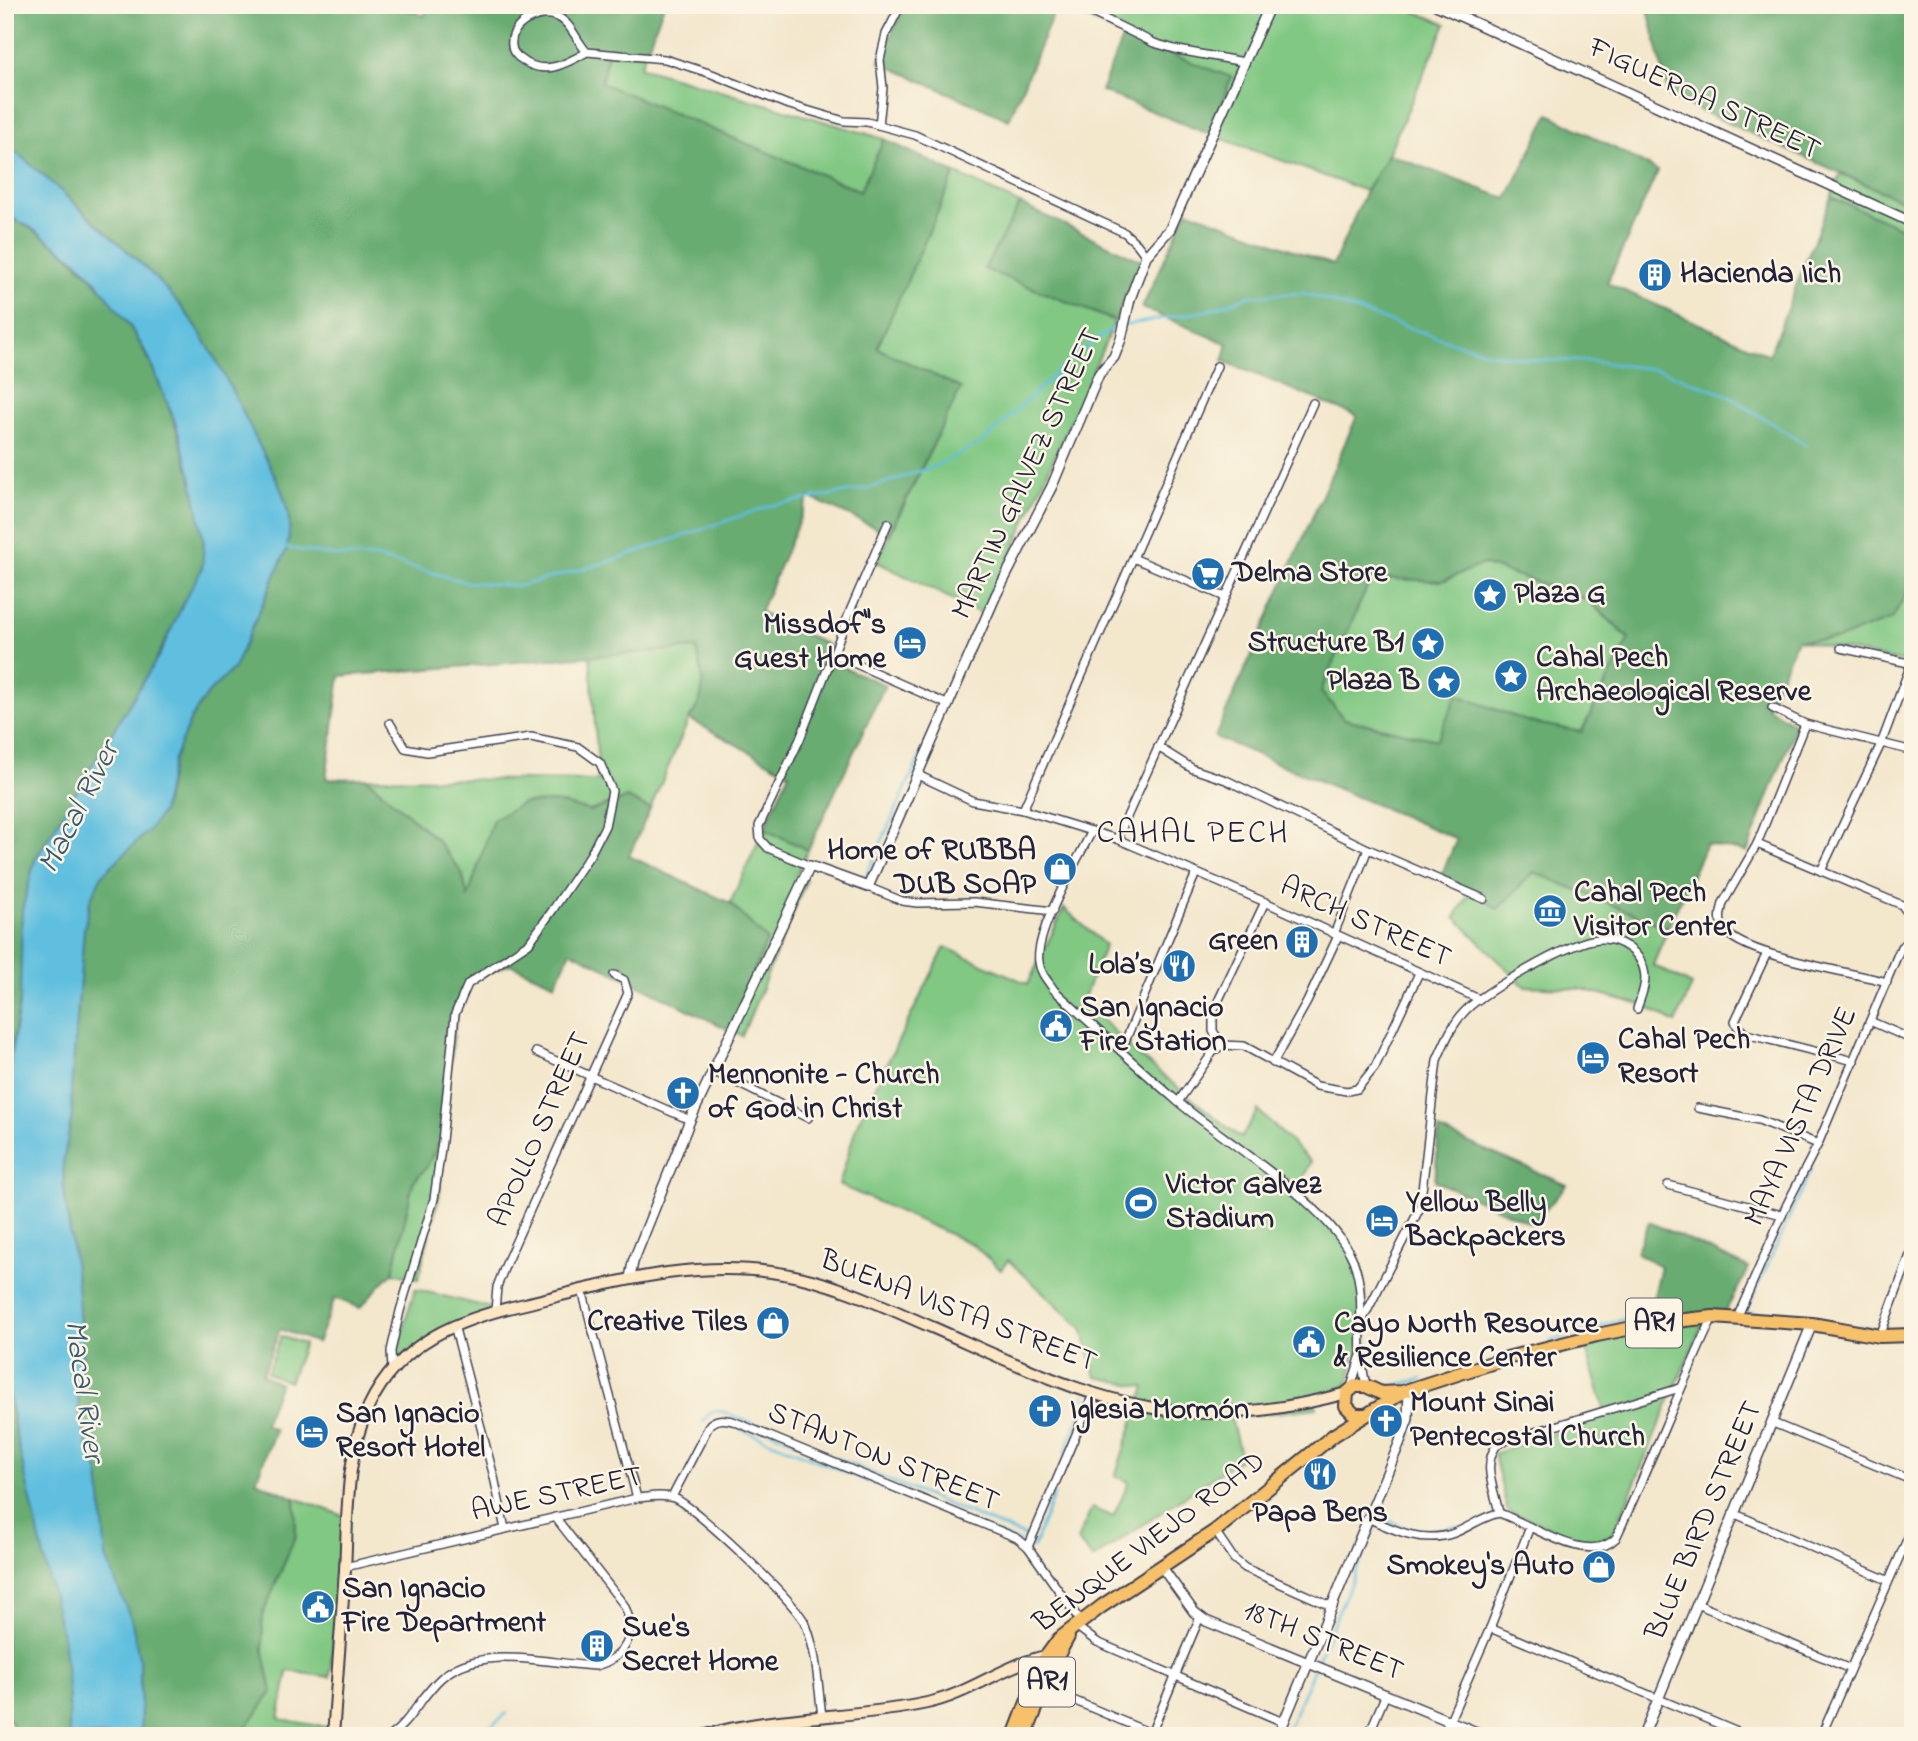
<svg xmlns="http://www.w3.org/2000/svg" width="1918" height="1741" font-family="'Indie Flower',sans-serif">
	<rect width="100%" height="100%" fill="#fcf5e5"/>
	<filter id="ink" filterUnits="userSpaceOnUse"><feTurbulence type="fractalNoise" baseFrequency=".0143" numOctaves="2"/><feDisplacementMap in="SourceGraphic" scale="14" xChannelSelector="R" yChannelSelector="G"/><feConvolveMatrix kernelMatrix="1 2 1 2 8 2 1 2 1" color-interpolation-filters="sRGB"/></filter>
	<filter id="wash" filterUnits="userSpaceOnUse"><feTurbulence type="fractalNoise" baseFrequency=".00686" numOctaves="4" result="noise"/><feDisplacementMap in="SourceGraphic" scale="28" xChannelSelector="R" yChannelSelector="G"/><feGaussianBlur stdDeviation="1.57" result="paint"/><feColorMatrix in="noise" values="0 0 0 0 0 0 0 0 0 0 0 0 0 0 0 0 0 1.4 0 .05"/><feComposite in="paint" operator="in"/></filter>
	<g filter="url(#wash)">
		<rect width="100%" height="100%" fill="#f3e7cc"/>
		<g fill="#81c883" stroke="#52755f" stroke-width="2">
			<path d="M1061,5h338l47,19 -58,130 -22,37 -155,-56 19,-58 -107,-41z"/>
			<path d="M608,53l37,1 -5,13 244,72 -23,52 -260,-108z"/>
			<path d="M955,173l65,31 -35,65 130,52 -131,294 -107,-53 83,-174 -83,-40z"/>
			<path d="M1840,174l73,31v28l-82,-36z"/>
			<path d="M1483,564l104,36 42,39 -48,93 -52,-10 -71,-27 -21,45 -93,-21 -23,-28 50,-113 71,3z"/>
			<path d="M1913,581v83l-116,-24 41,-1 54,-20z"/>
			<path d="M696,648l8,32 -4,26 -11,13 -39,90 -23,-11 -37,13 -35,-9 -62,18 -25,78 -32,-59 -70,-61 233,3 -9,-125z"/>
			<path d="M764,829l44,21 -12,26 10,5 -64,155 -13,-6 38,-89 -37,-38z"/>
			<path d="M1534,872l134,56 -15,37 39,20 -16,38 -31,-17 -63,-17 -58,-3 -69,-69 16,-26 27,17z"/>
			<path d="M1064,908l41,37 -22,55 51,52 107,86 17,-28 53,52 -16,31c19,16 42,31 55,53 18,31 16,72 17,107l-13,1c-1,32 -9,39 -41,41l4,13 -86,10 10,40 -148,101 -16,-19 15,-32 21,9 16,-35 -14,-6 30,-89 -49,-10 -14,-49 -74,-68 -7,10 -29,-26 -133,-59 18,-61 88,-177 83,37z"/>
			<path d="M442,1138l-2,55 -22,86 -25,-6 20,-91 13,-14z"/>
			<path d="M415,1289l84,21 -52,18 -56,42z"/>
			<path d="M1703,1322l-88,208 -12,11 -17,2 -79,-33 -13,-56 112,-39 -22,-72 60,-14z"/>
			<path d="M281,1336l23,8 -15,38 -22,-9z"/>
			<path d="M295,1498l49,18 -14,161 -42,-6 -9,48 47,8 -1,9h-91l11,-7 27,-37 -9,-44 -1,-32 34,-81z"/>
		</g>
		<g fill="#68ac71" stroke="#456756" stroke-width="2" fill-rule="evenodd">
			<path d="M5,5h394l25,11 5,-11h85l12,16 29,-5 5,-11h104l-19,49 -37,-1 -7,30 259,108 24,-52 71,34 -78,175 84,40 -72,146 -80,-37 -49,115 70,34 -4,14 59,25 -77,165 -44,-21 25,-56 -100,-54c20,-25 14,-43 7,-71l-356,28 -14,103 40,-1 70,61 26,34 6,24 25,-77 30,-17 32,-1 35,9 37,-13 23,11 -21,47 101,47 37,37 -38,90 -158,-79 -16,33 -45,-20 -34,13 -13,11 -7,27 -14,123 -16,30 -13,14 -20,91c-13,10 -21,23 -33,35l-25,-10 -18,45 -37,-14 -18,46 18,8 -16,41 11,6 -19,51 39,17 1,37 -34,81 1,32 9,44 -27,37 -11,7h-93l-1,-73 -34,-106 -12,-96 -6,-14 -9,-34 -1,-18 4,-41 -5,-71 -13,-92 -1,-28 9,-48 -1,-23 13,-163 6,-29 12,-25 32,-33 31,-39 8,-42 18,-43 18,-26 25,-24 52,-117c12,-42 -11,-74 -29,-110 -19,-36 -35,-74 -57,-108 -29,-46 -71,-80 -110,-116 -28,-25 -54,-50 -85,-73z"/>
			<path d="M905,5h152l-48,115 -130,-58z"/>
			<path d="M1647,5h266v200l-244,-108z"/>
			<path d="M1123,36l108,41 -20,58 -110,-44z"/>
			<path d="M1549,114l109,57 -51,112 162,72 62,-158 82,36v348l-21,38 -54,20 -41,1 -30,67 29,18 -49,127 -41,-8 -38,84 -134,-56 -36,37 -27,-18 -30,-15 16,-37 -242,-102 142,-321 -134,-55 5,-17 -86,-36 45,-98 146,55 33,-74 22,-37 119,45zM1483,564l104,35 42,39 -47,94 -53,-10 -72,-27 -20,45 -93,-21 -23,-28 50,-113 71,3z"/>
			<path d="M1020,204l122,57 -27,60 -131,-52z"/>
			<path d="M5,214c105,54 152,140 182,250 10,33 21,71 15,105l-59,116 -108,175 -13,50 -2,88 -15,96z"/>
			<path d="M1439,1130l128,55 -34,39 -98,-43z"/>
			<path d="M1649,1222l100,46 -24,44 -76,4 12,-49 -25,-15z"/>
			<path d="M5,1371c11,93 45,181 59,273 5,31 5,61 5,92h-61l5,-10 -8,-13z"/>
		</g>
		<path fill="#61bfdf" stroke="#42708d" stroke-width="2" d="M5,144c34,25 58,50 89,77 38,34 78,68 106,112 22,34 39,72 57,108 18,36 41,69 29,110l-52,117 -25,24 -18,26 -18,43 -11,51 -12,17 -48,46 -12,25 -6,29 -13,163 1,23 -9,48 1,28 13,92 5,71 -4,41 1,18 9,34 11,26 7,84 26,65 8,41 1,73h-72v-37l-5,-55 -48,-208 -11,-65v-277l15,-95 2,-89 13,-50 126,-208 25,-55 16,-28 2,-26 -12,-63 -16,-56 -28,-68 -18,-30 -34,-45 -20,-21 -46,-33 -25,-13z"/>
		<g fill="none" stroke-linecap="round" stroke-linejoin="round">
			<g stroke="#61bfdf" stroke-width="2.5">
				<path d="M283,547l45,8 50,3 88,24 54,4 88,-24 161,-56 101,-18 68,-23 46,-24 90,-85 40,-29 92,-16 44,-15 54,-3 142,47 44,13 45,7 55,1 70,9 67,25 79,50"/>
				<path d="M857,878l9,-2 72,-159"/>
				<path d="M1774,1315l-28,-3 66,-144"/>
				<path d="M1860,1326l21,3"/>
				<path d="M1550,1341l74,-22 35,-2"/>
				<path d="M1388,1387l34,-8"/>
				<path d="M702,1422l11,-11 11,1 305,126"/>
				<path d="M726,1423l192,79"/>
				<path d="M1064,1454l22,-53 -1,-6"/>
				<path d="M932,1507l88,36"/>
				<path d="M1379,1516l35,16 42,-6"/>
				<path d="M1379,1517l31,-80 10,-40"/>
				<path d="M1033,1548l21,-54"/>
				<path d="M479,1736l28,-23"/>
				<path d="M1285,1736l89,-207"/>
			</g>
		</g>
	</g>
	<g filter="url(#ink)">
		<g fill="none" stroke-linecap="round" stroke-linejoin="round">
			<g stroke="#414051" stroke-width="10">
				<g id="minor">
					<path d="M1076,5l78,38 24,7 66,12"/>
					<path d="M587,52c-21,12 -44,25 -66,7 -4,-2 -9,-8 -9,-13 -3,-21 25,-36 43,-30 16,5 21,25 32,36l78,7 47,15 74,30 58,17 23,1 48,13 210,98 12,11 9,12"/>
					<path d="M879,125l4,-37 -3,-28 6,-26 15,-29"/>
					<path d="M1133,558l92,39"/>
					<path d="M1841,648l72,16"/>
					<path d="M833,654l116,51"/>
					<path d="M1772,708l33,16 108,27"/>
					<path d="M390,723l15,25 22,4 104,-15 47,10 22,16 12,28 -7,35 -15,29 -38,56 -23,32 -61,41 -13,30 -13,127 -8,58 -34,112 -9,40 1,19"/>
					<path d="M1805,724l-48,120 145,61 8,12 -1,24"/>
					<path d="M1158,747l35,22 33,11 142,69 116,50"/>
					<path d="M918,775l55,26 50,9 94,29 148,63 214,97"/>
					<path d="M1023,810l194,-444"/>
					<path d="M1092,831c-14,28 -58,102 -53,131 1,11 9,19 15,28 41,37 81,75 123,111 48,41 152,102 176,159 12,30 6,63 8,95 1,10 3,21 5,31"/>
					<path d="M1117,839l196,-436"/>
					<path d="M1757,844l-34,59c-2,9 -5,18 1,26 17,27 129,43 163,53"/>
					<path d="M810,866l-42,-18 -8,-9 -1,-13 41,-87 50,-128 38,-88"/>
					<path d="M1821,871l60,-127 30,-80"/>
					<path d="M868,887l34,14 15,2 57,-1 79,9"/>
					<path d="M1334,934l34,-85"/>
					<path d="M1767,953l-32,68 2,5 9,8 108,27"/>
					<path d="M1870,1021l43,19"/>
					<path d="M1222,1045l-9,-14v-19l52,-110"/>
					<path d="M1121,1051l75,-178"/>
					<path d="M536,1052l154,68"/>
					<path d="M1273,1063l34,-61 31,-66"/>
					<path d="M713,1071l95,47"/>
					<path d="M1178,1102l35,-50 9,-7 22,1 73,40 30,5 10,-2 18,-22 44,-94"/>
					<path d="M1698,1108l61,12 59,24"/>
					<path d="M1668,1185l114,30"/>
					<path d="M582,1290l55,208"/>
					<path d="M495,1311l2,-24 10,-26 121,-268 -4,-13 -10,-5"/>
					<path d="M1737,1318l50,-114 31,-60 83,-197 12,-8"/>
					<path d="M1362,1321l58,-113 17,-148c8,-18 15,-36 29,-50 19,-19 100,-65 126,-70 25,-5 52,11 53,38 0,11 -5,21 -8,31"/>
					<path d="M454,1325l40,152 11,52"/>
					<path d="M1880,1336l33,-89"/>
					<path d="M1351,1387l9,-29"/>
					<path d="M1773,1423l140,58"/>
					<path d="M672,1497l38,-73c8,-6 14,-5 23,-3l284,117 11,9 53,75"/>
					<path d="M1499,1513c-4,-22 -19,-51 0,-70l181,-55"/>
					<path d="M1733,1513l154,67"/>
					<path d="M1370,1519c26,12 54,25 84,14 16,-6 29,-17 45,-20 31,10 89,54 117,25 34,-73 63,-148 97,-221"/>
					<path d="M1215,1531l19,28 11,9 88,39"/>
					<path d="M1028,1547l66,-155"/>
					<path d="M345,1567l292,-69c12,-1 25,-4 37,0 22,9 123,105 132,127 11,28 12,61 16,91"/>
					<path d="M1697,1604l153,65"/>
					<path d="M1076,1626l21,16 186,80"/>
					<path d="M1490,1628l257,108"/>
					<path d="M1045,1688l110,47"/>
					<path d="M390,1736c21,-15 32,-41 51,-58 40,-35 107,-14 154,-12 31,-8 43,-32 29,-61l-69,-88"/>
					<path d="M1150,1736l50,-119"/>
					<path d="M1368,1736l18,-42"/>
					<path d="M1443,1736l47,-108 40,-101"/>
					<path d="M1821,1736l92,-210"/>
				</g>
			</g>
			<g stroke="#414051" stroke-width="12">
				<g id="tertiary">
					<path d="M1436,5l477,218"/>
					<path d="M630,1278l3,-16 57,-142 120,-254 58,21 128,-292 56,-109 47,-112 15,-17 7,-18 9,-40 16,-43 24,-27 100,-224"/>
					<path d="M1161,1566l33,46 12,9 280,115"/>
					<path d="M1278,1736l121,-292 9,-25 1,-29"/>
					<path d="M1643,1736l169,-412"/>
				</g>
			</g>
			<g stroke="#414051" stroke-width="14">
				<g id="secondary">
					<path d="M333,1736c4,-56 8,-111 12,-166 3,-54 0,-115 24,-164 31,-65 90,-87 156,-102 87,-21 169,-46 259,-30 53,9 101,33 150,54 80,35 166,79 255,84 54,4 106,-5 158,-19"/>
					<path d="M703,1736c73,-22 150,-17 224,-33 43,-9 76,-38 119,-47"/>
				</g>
			</g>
			<g stroke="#414051" stroke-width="16">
				<g id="trunk">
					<path d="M1365,1415h-10l-9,-9 1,-13 8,-7h11l15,7 21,-1 105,-34 90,-23 60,-12 56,-6 99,7 68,12 33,-1"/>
					<path d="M1014,1736l29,-75 16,-22 43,-33 113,-75 119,-96 66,-41"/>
					<path d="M1025,1736l31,-77 12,-22"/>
				</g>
			</g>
			<use href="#minor" stroke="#fff" stroke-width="7"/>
			<use href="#tertiary" stroke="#fff" stroke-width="9"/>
			<use href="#secondary" stroke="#fce6c4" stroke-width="10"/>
			<use href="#trunk" stroke="#f7c06b" stroke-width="12"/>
		</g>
	</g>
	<defs>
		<g id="building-disc" transform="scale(1.75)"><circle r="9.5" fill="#1f6fb2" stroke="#fcf5e5"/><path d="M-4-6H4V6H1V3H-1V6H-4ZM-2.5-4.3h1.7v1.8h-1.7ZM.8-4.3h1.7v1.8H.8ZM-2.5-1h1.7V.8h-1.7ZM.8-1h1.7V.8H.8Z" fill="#fff"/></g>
		<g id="supermarket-disc" transform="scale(1.75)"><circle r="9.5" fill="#1f6fb2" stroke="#fcf5e5"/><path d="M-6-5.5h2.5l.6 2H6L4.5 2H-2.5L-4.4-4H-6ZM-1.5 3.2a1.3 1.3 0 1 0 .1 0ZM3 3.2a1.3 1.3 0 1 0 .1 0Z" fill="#fff"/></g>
		<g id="sight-disc" transform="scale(1.75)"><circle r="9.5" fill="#1f6fb2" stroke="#fcf5e5"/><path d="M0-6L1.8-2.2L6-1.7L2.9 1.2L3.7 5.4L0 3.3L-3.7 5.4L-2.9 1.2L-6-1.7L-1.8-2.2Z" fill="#fff"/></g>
		<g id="hotel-disc" transform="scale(1.75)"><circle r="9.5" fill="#1f6fb2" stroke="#fcf5e5"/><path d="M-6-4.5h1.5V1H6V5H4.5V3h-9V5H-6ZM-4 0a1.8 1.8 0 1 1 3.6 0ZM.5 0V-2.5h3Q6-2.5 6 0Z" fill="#fff"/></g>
		<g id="shop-disc" transform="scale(1.75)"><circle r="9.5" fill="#1f6fb2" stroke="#fcf5e5"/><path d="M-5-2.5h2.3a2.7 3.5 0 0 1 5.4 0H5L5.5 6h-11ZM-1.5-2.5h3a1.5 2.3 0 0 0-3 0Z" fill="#fff"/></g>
		<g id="museum-disc" transform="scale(1.75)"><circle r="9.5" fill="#1f6fb2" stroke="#fcf5e5"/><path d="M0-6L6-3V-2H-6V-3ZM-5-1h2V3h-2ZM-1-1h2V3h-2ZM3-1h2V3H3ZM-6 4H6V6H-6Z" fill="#fff"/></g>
		<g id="restaurant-disc" transform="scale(1.75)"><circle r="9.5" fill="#1f6fb2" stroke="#fcf5e5"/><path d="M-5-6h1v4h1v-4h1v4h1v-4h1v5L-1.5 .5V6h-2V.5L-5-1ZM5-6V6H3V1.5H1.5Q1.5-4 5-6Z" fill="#fff"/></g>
		<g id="civic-disc" transform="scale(1.75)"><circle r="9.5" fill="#1f6fb2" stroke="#fcf5e5"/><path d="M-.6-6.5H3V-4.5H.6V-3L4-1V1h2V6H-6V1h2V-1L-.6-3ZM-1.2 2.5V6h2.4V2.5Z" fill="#fff"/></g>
		<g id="church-disc" transform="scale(1.75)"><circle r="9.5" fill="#1f6fb2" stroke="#fcf5e5"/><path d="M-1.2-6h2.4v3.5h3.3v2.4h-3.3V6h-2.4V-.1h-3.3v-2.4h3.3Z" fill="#fff"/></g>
		<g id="stadium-disc" transform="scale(1.75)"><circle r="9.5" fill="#1f6fb2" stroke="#fcf5e5"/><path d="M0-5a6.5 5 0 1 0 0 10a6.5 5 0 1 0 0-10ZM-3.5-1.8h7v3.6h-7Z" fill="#fff"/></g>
	</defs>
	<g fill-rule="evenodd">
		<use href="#building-disc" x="1655" y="275"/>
		<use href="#supermarket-disc" x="1208" y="574"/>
		<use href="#sight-disc" x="1490" y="595"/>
		<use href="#hotel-disc" x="910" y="643"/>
		<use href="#sight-disc" x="1428" y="644"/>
		<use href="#sight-disc" x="1511" y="676"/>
		<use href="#sight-disc" x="1444" y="682"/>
		<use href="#shop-disc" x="1060" y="869"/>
		<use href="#museum-disc" x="1550" y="911"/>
		<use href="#building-disc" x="1302" y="942"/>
		<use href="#restaurant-disc" x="1179" y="966"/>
		<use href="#civic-disc" x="1056" y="1026"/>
		<use href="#hotel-disc" x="1593" y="1058"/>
		<use href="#church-disc" x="683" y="1093"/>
		<use href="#stadium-disc" x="1141" y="1203"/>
		<use href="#hotel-disc" x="1382" y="1221"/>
		<use href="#shop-disc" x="773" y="1323"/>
		<use href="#civic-disc" x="1309" y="1342"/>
		<use href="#church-disc" x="1045" y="1411"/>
		<use href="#church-disc" x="1386" y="1421"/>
		<use href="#hotel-disc" x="312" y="1432"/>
		<use href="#restaurant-disc" x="1320" y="1474"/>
		<use href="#shop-disc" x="1599" y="1567"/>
		<use href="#civic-disc" x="318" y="1607"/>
		<use href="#building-disc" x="597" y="1646"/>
	</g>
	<g text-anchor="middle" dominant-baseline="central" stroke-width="5" stroke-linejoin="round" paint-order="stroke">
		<g fill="#fcf5e5" stroke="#63616e" stroke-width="2">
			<rect x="1626" y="1298.5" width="56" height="49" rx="5"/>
			<rect x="1019" y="1657.5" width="56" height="49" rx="5"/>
		</g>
		<g font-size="28" font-weight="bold" fill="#22223b">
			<text x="1654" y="1323">AR1</text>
			<text x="1047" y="1682">AR1</text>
		</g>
		<g font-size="30" fill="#22223b" stroke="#fcf5e5">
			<text transform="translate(1704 100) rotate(25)">FIGUEROA STREET</text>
			<text transform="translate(1028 474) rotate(-65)">MARTIN GALVEZ STREET</text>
			<text transform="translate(1365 923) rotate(24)">ARCH STREET</text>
			<text transform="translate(1802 1117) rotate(-66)">MAYA VISTA DRIVE</text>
			<text transform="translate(541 1130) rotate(-66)">APOLLO STREET</text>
			<text transform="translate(958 1312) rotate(21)">BUENA VISTA STREET</text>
			<text transform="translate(883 1458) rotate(22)">STANTON STREET</text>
			<text transform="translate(557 1495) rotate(-12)">AWE STREET</text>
			<text transform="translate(1705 1521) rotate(-67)">BLUE BIRD STREET</text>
			<text transform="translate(1150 1543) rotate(-37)">BENQUE VIEJO ROAD</text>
			<text transform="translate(1323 1642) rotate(22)">18TH STREET</text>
		</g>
		<g font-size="30" font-weight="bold" fill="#22223b" stroke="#fcf5e5" text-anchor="start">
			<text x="1680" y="275">Hacienda Iich</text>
			<text x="1232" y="574">Delma Store</text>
			<text x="1514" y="595">Plaza G</text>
			<text x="886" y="626" text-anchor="end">Missdof"s<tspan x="886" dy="34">Guest Home</tspan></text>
			<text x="1404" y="644" text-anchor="end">Structure B1</text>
			<text x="1536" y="659">Cahal Pech<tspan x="1536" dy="34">Archaeological Reserve</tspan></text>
			<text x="1420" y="682" text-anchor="end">Plaza B</text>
			<text x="1036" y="852" text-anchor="end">Home of RUBBA<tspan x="1036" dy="34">DUB SOAP</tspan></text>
			<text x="1574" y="894">Cahal Pech<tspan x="1574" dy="34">Visitor Center</tspan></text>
			<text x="1278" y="942" text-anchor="end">Green</text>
			<text x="1154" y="966" text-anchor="end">Lola’s</text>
			<text x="1080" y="1009">San Ignacio<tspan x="1080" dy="34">Fire Station</tspan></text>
			<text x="1618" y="1041">Cahal Pech<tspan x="1618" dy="34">Resort</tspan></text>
			<text x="708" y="1076">Mennonite - Church<tspan x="708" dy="34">of God in Christ</tspan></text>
			<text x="1166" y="1186">Victor Galvez<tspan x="1166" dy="34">Stadium</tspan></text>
			<text x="1406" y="1204">Yellow Belly<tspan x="1406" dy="34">Backpackers</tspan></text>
			<text x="748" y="1323" text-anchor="end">Creative Tiles</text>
			<text x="1334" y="1325">Cayo North Resource<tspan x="1334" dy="34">&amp; Resilience Center</tspan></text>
			<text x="1410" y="1404">Mount Sinai<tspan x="1410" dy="34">Pentecostal Church</tspan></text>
			<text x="1070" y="1411">Iglesia Mormón</text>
			<text x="336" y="1415">San Ignacio<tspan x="336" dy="34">Resort Hotel</tspan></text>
			<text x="1320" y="1514" text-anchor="middle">Papa Bens</text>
			<text x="1574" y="1567" text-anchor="end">Smokey's Auto</text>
			<text x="342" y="1590">San Ignacio<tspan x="342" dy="34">Fire Department</tspan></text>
			<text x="622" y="1629">Sue's<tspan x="622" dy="34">Secret Home</tspan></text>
		</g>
		<g font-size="32" font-style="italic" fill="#385974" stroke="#fcf5e5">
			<text transform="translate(80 808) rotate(-63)">Macal River</text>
			<text transform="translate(83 1391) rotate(82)">Macal River</text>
		</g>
		<g font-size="33" letter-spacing="2" fill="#22223b" stroke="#fcf5e5">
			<text x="1193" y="834">CAHAL PECH</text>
		</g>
	</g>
	<rect width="1918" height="1741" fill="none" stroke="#fcf5e5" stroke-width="28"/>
</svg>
